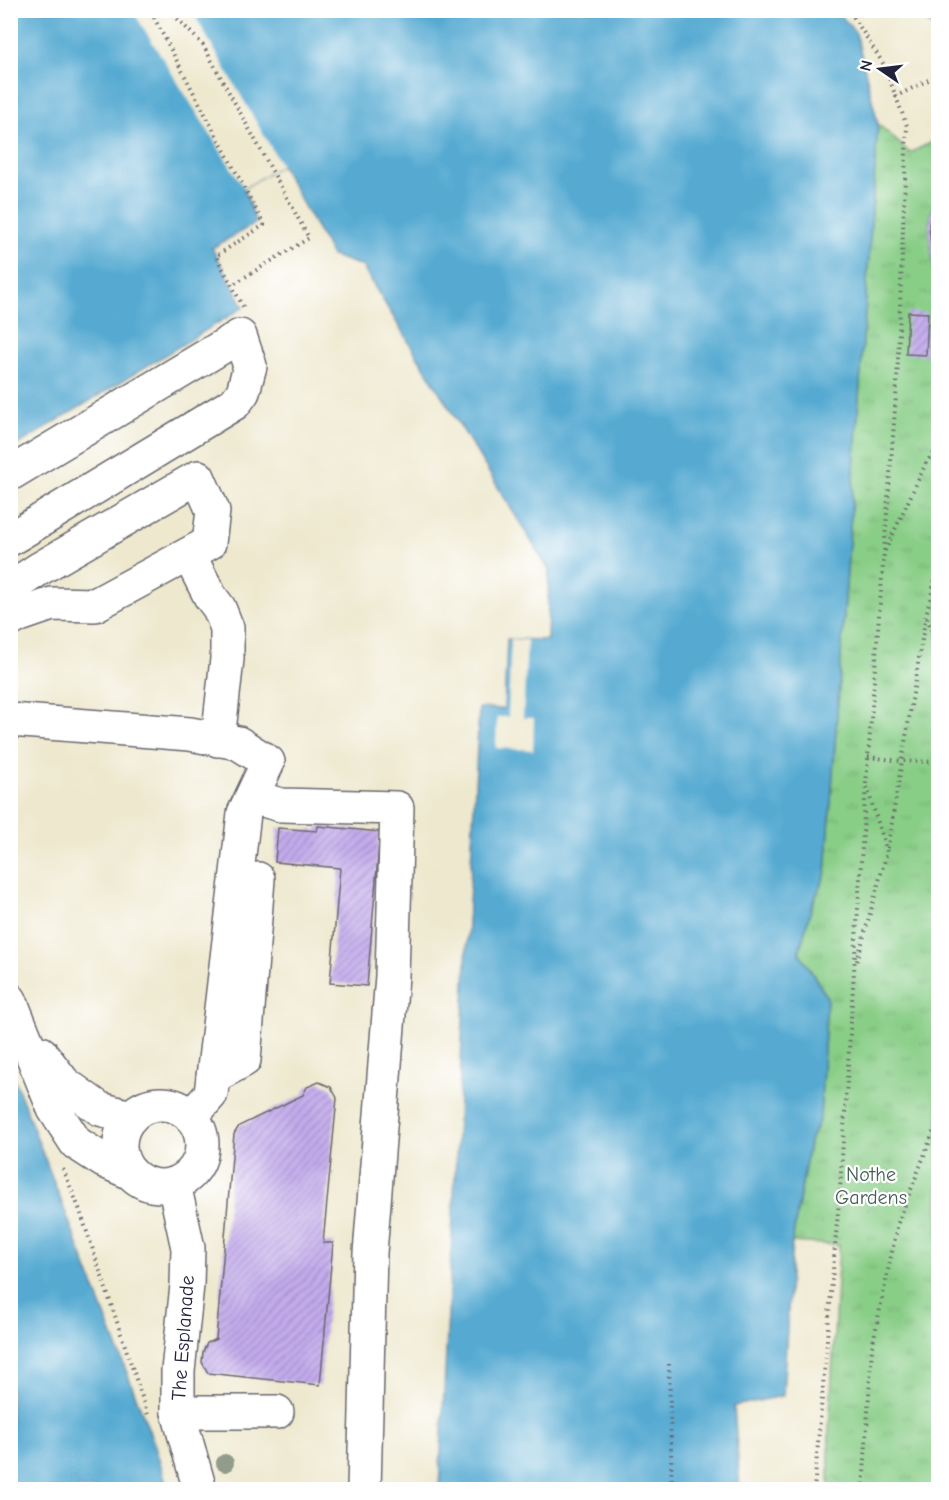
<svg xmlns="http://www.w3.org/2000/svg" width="949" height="1500" font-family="'Comic Neue',sans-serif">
	<defs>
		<pattern id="park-tufts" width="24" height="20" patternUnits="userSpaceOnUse" patternTransform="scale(1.5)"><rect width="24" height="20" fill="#89ce87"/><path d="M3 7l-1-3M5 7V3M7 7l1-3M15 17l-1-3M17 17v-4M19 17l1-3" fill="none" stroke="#76b175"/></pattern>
		<pattern id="building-hatch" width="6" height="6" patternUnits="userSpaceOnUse" patternTransform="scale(1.5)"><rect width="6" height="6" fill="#c4aced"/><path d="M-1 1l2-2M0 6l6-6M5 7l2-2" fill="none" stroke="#9f8cc1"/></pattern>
	</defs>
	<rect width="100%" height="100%" fill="#fff"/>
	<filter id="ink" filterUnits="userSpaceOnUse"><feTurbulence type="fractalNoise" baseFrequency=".0167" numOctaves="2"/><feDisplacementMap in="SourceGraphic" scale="12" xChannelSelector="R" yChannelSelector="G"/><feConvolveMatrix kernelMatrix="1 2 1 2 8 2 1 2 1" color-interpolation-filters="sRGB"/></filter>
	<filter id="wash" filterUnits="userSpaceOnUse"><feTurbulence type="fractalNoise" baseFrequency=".008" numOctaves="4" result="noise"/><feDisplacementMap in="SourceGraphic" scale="24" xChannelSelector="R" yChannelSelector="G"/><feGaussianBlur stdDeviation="1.35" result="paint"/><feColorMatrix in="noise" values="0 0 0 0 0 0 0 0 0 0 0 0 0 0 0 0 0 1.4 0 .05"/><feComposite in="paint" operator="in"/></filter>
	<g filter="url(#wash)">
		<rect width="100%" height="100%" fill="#eee8ce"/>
		<path fill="url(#park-tufts)" stroke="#567861" stroke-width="1.5" d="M878,124l32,29 28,-14v40l-9,46 9,93v1171h-109v-59l10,-185 -47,-3 17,-99 11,-25 7,-121 -28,-45 13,-47 14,-32z"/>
		<g fill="#57aad2" stroke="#3c6686" stroke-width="1.5">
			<path d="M836,10l20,23 22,91 -52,749 -14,32 -13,47 28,45 -7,121 -11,25 -17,99 -9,154 -49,10 6,83h-301l40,-781 25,1 3,-70 40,1 2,-70 -187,-304 -30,-10 -51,-91 -37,23 12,35 -44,25 32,59 -233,142v-438z"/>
			<path d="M908,11h30v18z"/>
			<path d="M11,1070l144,376 13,43h-157z"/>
		</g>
		<g fill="#eee8ce">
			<path d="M135,11h57l89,154 -37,23 -108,-172z"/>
			<path d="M511,639l16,1 -4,78h11l-1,32 -37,-2 1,-31h11z"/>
		</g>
		<g id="blocks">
			<g fill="url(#building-hatch)">
				<path d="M938,181v122h-1l-8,-78z"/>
				<path d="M908,312l20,1 -2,42 -20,-1z"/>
				<path d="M318,826l62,6 -13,154 -37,-3 10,-115 -65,-6 3,-34 39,3z"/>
				<path d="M319,1082l12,5 6,11 -14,145h10l-13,142 -112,-12 -6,-11 1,-10 4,-9 9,-4 18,-205 5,-8 64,-31 4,-8z"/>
			</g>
		</g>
	</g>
	<g filter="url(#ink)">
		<use href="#blocks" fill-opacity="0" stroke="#69676e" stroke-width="1.5"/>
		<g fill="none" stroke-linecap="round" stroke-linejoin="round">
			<g stroke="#69676e" stroke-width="36">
				<g id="minor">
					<path d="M10,474l230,-138 10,30 -7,26 -8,11 -225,136"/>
					<path d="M189,555l21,41 9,12 8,20v31l-9,81"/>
					<path d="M10,588l29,-19 159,-92 15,34 -4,32 -114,62 -43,-1 -32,11 -10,5"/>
					<path d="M10,720l180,14 48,9 30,19 -24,51 -33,281 -20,23"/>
					<path d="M252,797l29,8 116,3 -5,168 -22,277 -6,237"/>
					<path d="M10,1000l44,109 22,34 28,18 27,12"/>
					<path d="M41,1053l23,30 36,26 31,8"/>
					<path d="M213,1077l31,-17 14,-181"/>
					<circle cx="161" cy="1145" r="41"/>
					<path d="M174,1184l14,64 -1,37 -9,86v41l22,78"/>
					<path d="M178,1412h99"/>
				</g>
			</g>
			<g stroke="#69676e" stroke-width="4" stroke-dasharray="1.5 4.5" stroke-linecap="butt">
				<path d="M159,10l-7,4 112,211 -48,31 28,52"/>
				<path d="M169,10l34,35 106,193 -77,47"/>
				<path d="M895,97l43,-22"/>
				<path d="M885,551l42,-90 11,-13"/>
				<path d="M927,618l11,30"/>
				<path d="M868,757l34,4 36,1"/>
				<path d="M867,787l20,65 39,-237 12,-47"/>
				<path d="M857,961l30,-109"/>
				<path d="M63,1169l16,39 69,207"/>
				<path d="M669,1364l3,126"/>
				<path d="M814,1490l26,-301 26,-405 31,-400 10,-258 -23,-61 -35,-55"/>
				<path d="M863,1490l9,-143 26,-124 40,-103"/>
			</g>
			<use href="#minor" stroke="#fff" stroke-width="33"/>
		</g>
		<circle fill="#929c8c" cx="225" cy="1463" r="9"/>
	</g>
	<g text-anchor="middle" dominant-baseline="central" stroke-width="4.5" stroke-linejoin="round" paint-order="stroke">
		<g font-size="20" fill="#465e56" stroke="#fff">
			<text x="871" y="1174">Nothe<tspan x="871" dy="23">Gardens</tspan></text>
		</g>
		<g font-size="20" fill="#22223b" stroke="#fff">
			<text transform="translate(183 1338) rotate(-86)">The Esplanade</text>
		</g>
	</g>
	<rect width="949" height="1500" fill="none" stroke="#fff" stroke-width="36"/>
	<g transform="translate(880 69) rotate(284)" stroke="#ffffff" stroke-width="4.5" paint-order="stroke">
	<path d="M0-4.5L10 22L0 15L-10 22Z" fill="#22223b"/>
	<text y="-9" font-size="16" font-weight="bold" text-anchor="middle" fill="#22223b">N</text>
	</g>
</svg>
